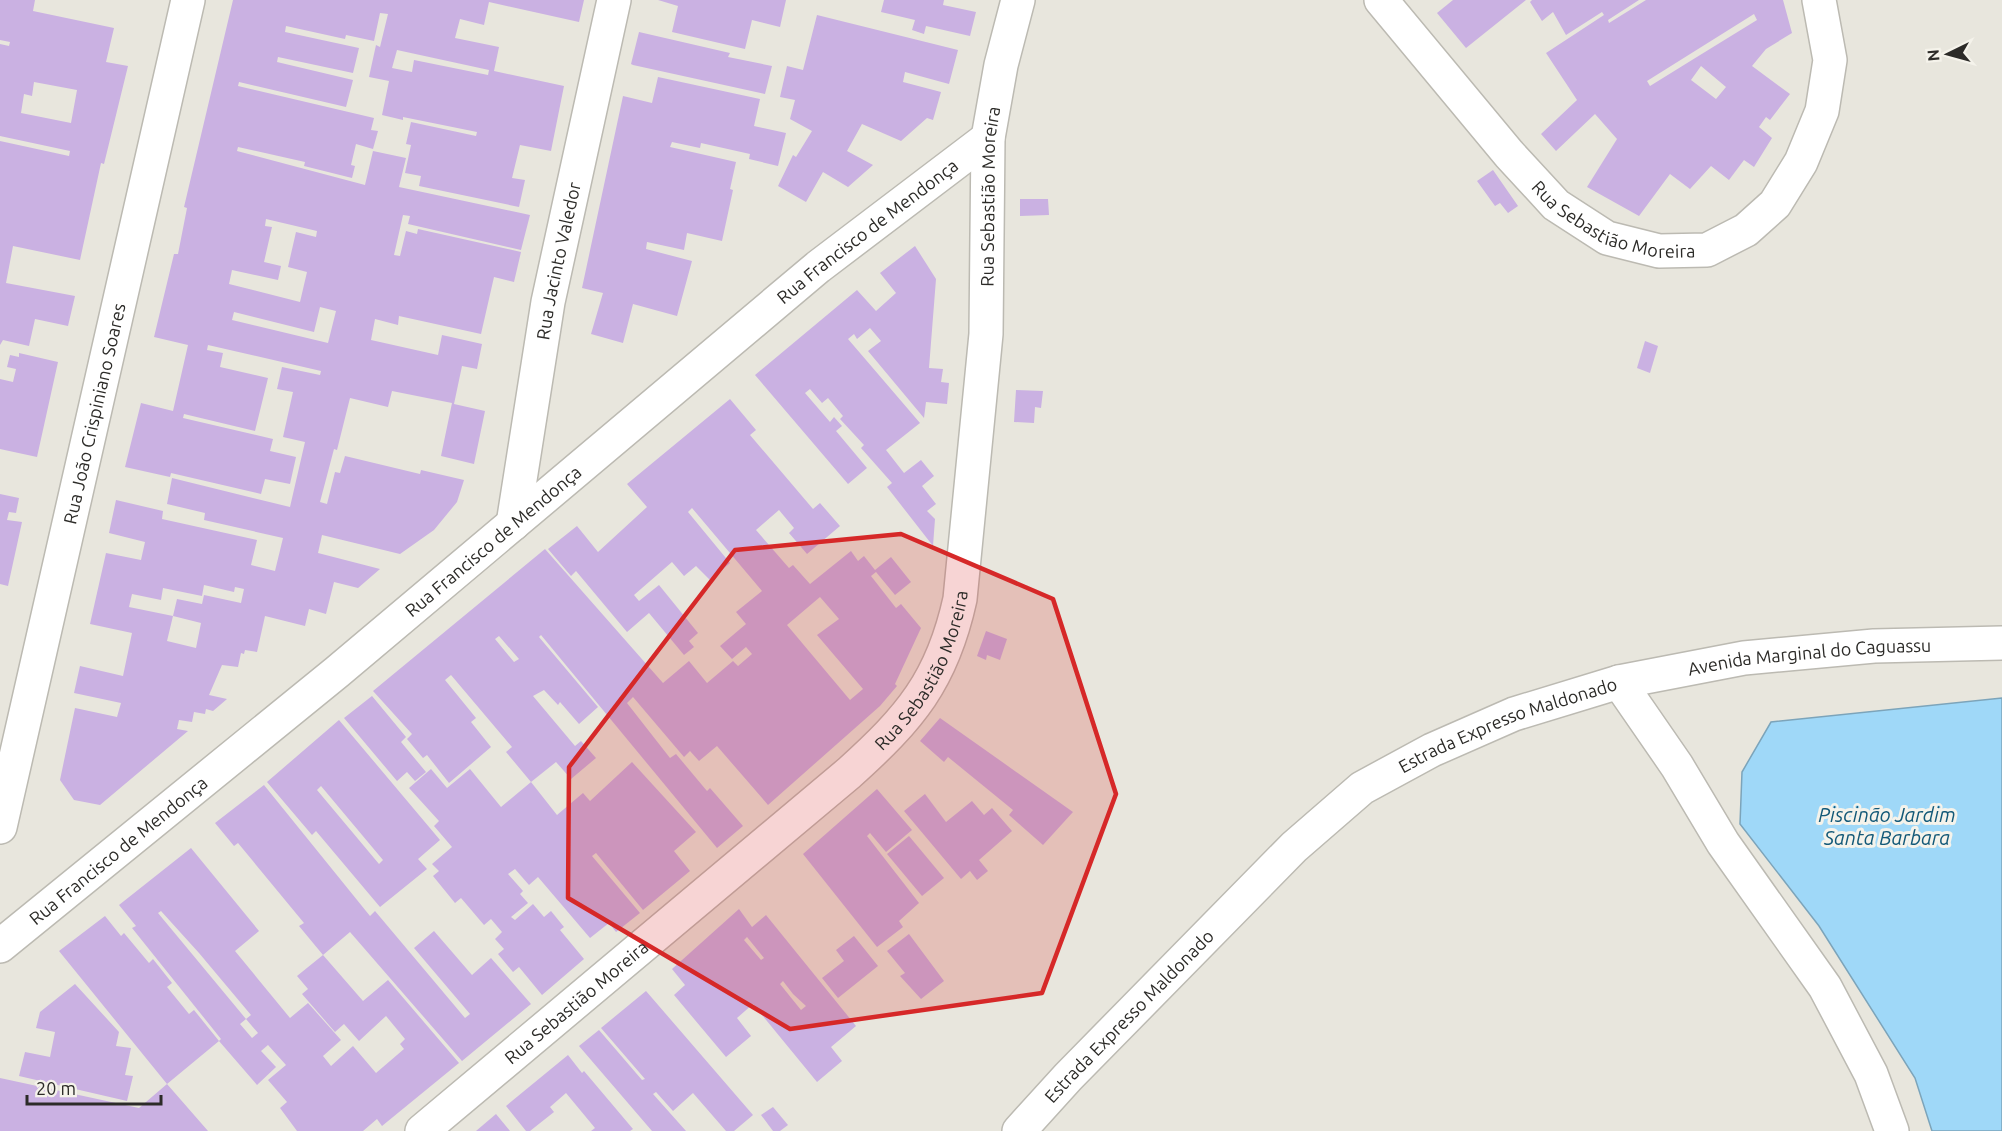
<svg xmlns="http://www.w3.org/2000/svg" width="2002" height="1131" font-family="Ubuntu,sans-serif">
	<rect width="100%" height="100%" fill="#e8e6dd"/>
	<path fill="#9fd8f8" stroke="#7ca4ba" stroke-width="1.5" d="M2002,698v433h-70l-17,-53 -96,-152 -79,-102 2,-52 29,-50z"/>
	<g fill="#cab1e2" fill-rule="evenodd">
		<path d="M0,0h35l-2,11 81,17 -8,34 22,4 -24,98 -3,-1 -21,97 -67,-14 -7,37 69,13 -7,30 -33,-7 -6,27 -26,-6 -3,5v-204l69,15 1,-5 -70,-15v-92l9,2 1,-4 -10,-2zM34,82l43,8 -6,33 -50,-10 3,-19 8,2z"/>
		<path d="M233,0h351l-5,22 -90,-20 -5,23 -24,-6 -5,19 44,9 -5,24 70,15 -13,65 -31,-6 -8,33 13,2 -6,27 -100,-21 2,-10 -16,-3 6,-28 -5,-1 5,-22 65,14 1,-4 -74,-15v3l-21,-5 7,-34 -20,-4 7,-32 4,2 8,-33 -8,-1 -6,28 -28,-6 -1,4 -59,-13 -1,6 74,16 -6,25 -75,-16 -1,5 76,18 -7,27 -107,-25 -1,4 136,32 -3,12 7,1 -5,18 -17,-5 -5,21 4,1 -3,12 -48,-12 1,-4 -67,-15 -1,4 128,34 8,-34 33,7 -7,29 131,28 -9,35 -113,-26 2,-8 -7,-1 -9,40 6,1 6,-25 11,3 1,-5 103,23 -7,30 -20,-5 -13,57 -82,-18 -1,9 -23,-6 -4,21 67,15 4,-20 40,9 -5,25 -15,-3 -8,38 31,7 -11,53 -33,-8 11,-53 -60,-12 -4,16 -38,-9 -13,52 -3,-1 -14,53 7,2 8,-32 5,1 5,-17 75,18 1,-4 43,10 -7,22 -23,28 -34,24 -78,-19 -4,18 62,16 -22,19 -24,-6 -8,32 -17,-5 -4,17 -40,-10 -8,36 -12,-2 -1,4 -3,-1 -3,14 -16,-2 -13,30 18,4 -14,12 -7,-2 -1,5 -11,-2 -2,10 -13,-2 -2,9 11,2 -88,74 -26,-5 -14,-20 15,-72 42,9 4,-14 -47,-10 6,-27 43,10 9,-43 -42,-9 16,-71 35,7 4,-18 -36,-9 7,-33 47,11 -1,8 95,21 -6,25 24,6 8,-33 -79,-18 1,-7 -38,-9 5,-26 118,29 15,-65 -22,-5 10,-45 -16,-3 5,-22 38,8 1,-4 -113,-26 -1,5 16,3 -3,14 48,11 -13,53 -71,-17 -1,4 90,21 -3,12 26,6 -6,27 -25,-5 -4,15 -90,-21 -1,4 -45,-10 16,-64 32,8 15,-66 -34,-8 20,-83h4l9,-46 -3,-1zM397,50l92,20 -1,5 -74,-15 -2,12 -20,-4zM266,219l51,12 -1,6 -20,-5 -8,35 19,5 -7,30 -71,-18 3,-14 46,10 3,-14 -17,-4 8,-35 -7,-1zM320,307l16,4 -8,32 -96,-23 2,-8 80,20zM204,585l30,7 1,-5 9,2 -3,14 -37,-8 -2,9 -25,-5 -4,17 28,7 -5,25 -29,-7 6,-25 -44,-9 3,-13 29,6 2,-12 39,8z"/>
		<path d="M658,0h128l-6,27 -28,-7 -7,29 -73,-17 6,-26z"/>
		<path d="M884,0h60l-1,5 33,7 -6,24 -44,-10 -2,8 -12,-4 3,-10 -34,-8z"/>
		<path d="M1453,0h73l-60,48 -29,-35z"/>
		<path d="M1532,0h107l-31,20 1,3 37,-23h137l9,33 -26,16 -14,17 38,28 -20,26 -4,-3 -7,10 13,11 -18,29 -10,-7 -15,20 -18,-14 -21,23 -20,-15 -31,42 -52,-29 30,-48 -22,-25 -39,37 -15,-17 36,-34 -31,-47 58,-38 -2,-3 -36,23 -13,-23 -11,9 -12,-19zM1754,14l3,6 -65,40 -42,26 -3,-5zM1701,66l25,21 -10,12 -25,-19z"/>
		<path d="M817,15l141,35 -9,34 -44,-12 -2,10 38,10 -8,28 -6,-2 -26,23 -39,-17 -15,27 26,14 -25,22 -25,-15 -17,30 -28,-16 15,-31 3,2 16,-26 -22,-12 5,-19 -15,-3 7,-31 16,4z"/>
		<path d="M639,32l91,21 -2,4 44,9 -7,28 -132,-29 -2,-1z"/>
		<path d="M658,77l102,22 -6,27 32,7 -8,33 -29,-7 1,-5 -49,-11 -1,5 -28,-6 -2,5 66,15 -6,27 3,1 -11,51 -35,-8 -3,17 -37,-8 -1,7 46,12 -15,55 -44,-12 -10,39 -32,-9 12,-41 -21,-5 41,-192 29,7z"/>
		<path d="M1493,170l25,36 -10,7 -8,-10 -5,3 -18,-25z"/>
		<path d="M1020,199h28l1,16 -29,1z"/>
		<path d="M915,246l21,33 -7,89 14,1 -2,13 8,1 -2,21 -21,-2 -2,16 -56,-67 13,-10 -11,-13 -13,11 -3,-5 -6,5 72,84 -34,27 18,23 17,-13 13,16 -12,10 14,18 -9,7 8,8 -2,27 -46,-59 5,-4 -31,-35 3,-3 -24,-26 3,-3 -15,-18 -6,5 -12,-14 -5,4 25,29 4,-5 8,9 -6,5 31,37 -19,16 -93,-109 102,-85 19,21 20,-18 -16,-20z"/>
		<path d="M1645,341l13,5 -8,27 -13,-5z"/>
		<path d="M19,353l39,9 -21,95 -37,-8v-70l13,3 3,-13 -9,-2 3,-12 9,2z"/>
		<path d="M1016,390l27,1 -2,17 -6,-1 -1,16 -20,-1z"/>
		<path d="M730,399l26,31 -6,5 63,74 7,-6 20,23 -33,28 -18,-21 5,-5 -15,-18 -23,20 33,38 4,-3 17,19 41,-33 7,10 6,-5 11,14 16,-13 20,25 -16,13 -19,-23 -5,4 25,32 5,-4 20,24 -26,56 2,2 -17,20 -112,99 -51,-59 -18,15 -9,-10 -6,6 -51,-60 -6,6 43,55 6,-4 31,37 3,-3 33,38 -26,22 -176,-213 -2,2 59,70 -19,17 -19,-22 -2,3 -14,-15 -11,6 42,50 6,-5 15,17 -25,21 -15,-17 -25,20 -25,-30 6,-5 -61,-72 -6,5 31,38 -5,4 20,25 -42,36 -22,-28 -4,3 -16,-19 5,-5 -39,-43 172,-142 118,134 26,-22 18,22 26,-22 5,5 14,-12 -6,-7 -14,12 -12,-13 26,-22 -10,-12 26,-21 -70,-83 -4,4 42,51 -20,17 -14,-14 -12,10 -12,-14 -38,33 5,6 20,-16 39,48 -9,8 5,6 -10,8 -35,-42 -22,19 -51,-61 -5,5 -23,-27 29,-23 21,26 49,-45 -20,-23zM820,597l19,22 -22,16 46,54 -13,11 -63,-75zM499,636l20,23 -5,3 -19,-23z"/>
		<path d="M0,494l19,4 -3,15 -7,-1 -2,8 15,2 -14,64 -8,-2z"/>
		<path d="M986,631l21,8 -7,21 -13,-5 -1,5 -9,-4z"/>
		<path d="M372,696l34,41 -5,5 25,30 -11,9 -8,-9 -10,9 -53,-63z"/>
		<path d="M940,718l133,94 -30,33 -34,-30 4,-5 -65,-53 -4,5 -24,-21z"/>
		<path d="M339,720l101,120 -22,19 9,10 -47,38 -64,-76 -4,4 -45,-53zM321,786l62,74 -4,4 -62,-74z"/>
		<path d="M632,762l64,70 -22,19 16,20 -47,39 -47,-57 -4,3 48,57 -24,19 -7,-9 -19,15 -52,-61 -9,8 -14,-16 -7,5 15,17 -3,3 8,9 -17,14 4,3 18,-16 11,13 7,-6 13,16 -4,3 24,29 -42,36 -23,-28 -6,5 -15,-18 6,-5 -9,-10 7,-7 -11,-13 -7,6 -23,-27 -6,5 -22,-27 6,-5 -7,-7 20,-17 -18,-21 5,-5 -30,-33 22,-19 16,19 23,-19 31,38 30,-25 26,33 26,-22 7,8z"/>
		<path d="M264,785l106,131 5,-5 90,107 5,-4 -56,-66 20,-17 38,44 19,-17 40,46 -69,57 -112,-129 -27,23 -24,-29 5,-3 -66,-80 -4,3 -19,-23z"/>
		<path d="M877,789l35,41 -26,22 -16,-19 -3,3 52,67 -20,18 4,6 -26,20 -74,-93z"/>
		<path d="M925,794l21,28 26,-21 12,14 8,-7 20,23 -33,29 9,11 -11,9 -7,-9 -9,8 -57,-68z"/>
		<path d="M909,836l35,42 -22,18 -35,-42z"/>
		<path d="M191,848l68,83 -24,20 55,67 18,-15 33,37 -18,16 8,10 22,-20 23,27 28,-24 -4,-5 5,-5 -19,-23 -27,25 -15,-17 -9,8 -33,-38 6,-5 -11,-13 26,-21 40,46 25,-21 71,83 -77,63 -5,-7 -14,12h-66l-17,-23 7,-6 -19,-22 18,-15 -18,-20 -7,6 15,16 -19,18 -38,-44 2,-2 -89,-111 4,-2 -17,-21zM161,911l38,42 52,62 -5,4 -88,-106zM246,1019l12,14 -6,5 -12,-14z"/>
		<path d="M739,909l13,18 14,-12 90,111 -25,21 11,14 -25,21 -64,-78 -16,14 14,18 -25,21 -52,-62 11,-10 -13,-16zM747,937l17,21 -3,2 -17,-20zM783,981l10,13 13,12 -5,4 -21,-26z"/>
		<path d="M105,916l16,20 3,-3 25,30 4,-4 19,24 -5,4 22,27 5,-4 25,31 -52,43 -108,-133z"/>
		<path d="M909,934l35,47 -23,18 -21,-23 5,-3 -18,-22z"/>
		<path d="M854,936l24,30 -40,32 -16,-20 22,-17 -8,-11z"/>
		<path d="M75,984l44,48 -3,14 15,2 -6,27 8,1 -6,25 -108,-25 6,-24 25,5 5,-25 -19,-4 4,-16z"/>
		<path d="M646,991l107,124 -19,16h-8l-33,-38 -20,18 -17,-19 -3,2 33,37h-34l-73,-85 20,-16 43,50 3,-1 -44,-51z"/>
		<path d="M568,1055l14,18 2,-2 49,58 -3,2h-39l4,-3 -29,-35 -16,14 4,5 -24,19h-4l-20,-25z"/>
		<path d="M0,1078l139,30 28,-24 41,47h-208z"/>
		<path d="M773,1107l15,18 -8,6h-7l-12,-16z"/>
		<path d="M496,1114l14,17h-34z"/>
	</g>
	<g fill="none" stroke-linecap="round" stroke-linejoin="round">
		<g stroke="#bcbab2" stroke-width="36">
			<g id="minor">
				<path id="s1" d="M1381,0l128,154 47,51 51,33 52,13 48,-1 39,-20 29,-26 26,-42 21,-51 8,-51 -11,-60"/>
				<path id="s2" d="M513,524l35,-222 66,-302"/>
				<path d="M1619,682l58,84 46,77 102,144 46,87 21,57"/>
				<path id="s3" d="M0,946l337,-274 481,-405 170,-129"/>
				<path id="s4" d="M422,1131l427,-358c61,-55 93,-92 111,-174l26,-265 2,-196 13,-73 17,-65"/>
				<path id="s5" d="M1019,1131l49,-54 226,-230 68,-59 70,-38 82,-36 105,-32 125,-24 130,-12 128,-3"/>
			</g>
		</g>
		<g stroke="#bcbab2" stroke-width="36">
			<g id="tertiary">
				<path id="s6" d="M0,827l188,-827"/>
			</g>
		</g>
		<use href="#minor" stroke="#fff" stroke-width="33"/>
		<use href="#tertiary" stroke="#fff" stroke-width="33"/>
	</g>
	<path fill="#d62828" fill-opacity="0.2" stroke="#d62828" stroke-width="4.5" stroke-linejoin="round" d="M901,534l152,65 63,195 -74,199 -252,36 -222,-131 1,-131 166,-217z"/>
	<g text-anchor="middle" dominant-baseline="central" stroke-width="6" stroke-linejoin="round" paint-order="stroke">
		<g font-size="18" fill="#2c2b28" stroke="#f5f3eb">
			<text stroke="none"><textPath href="#s4" startOffset="1172">Rua Sebastião Moreira</textPath></text>
			<text stroke="none"><textPath href="#s1" startOffset="330">Rua Sebastião Moreira</textPath></text>
			<text stroke="none"><textPath href="#s3" startOffset="1124">Rua Francisco de Mendonça</textPath></text>
			<text stroke="none"><textPath href="#s2" startOffset="267">Rua Jacinto Valedor</textPath></text>
			<text stroke="none"><textPath href="#s6" startOffset="424">Rua João Crispiniano Soares</textPath></text>
			<text stroke="none"><textPath href="#s3" startOffset="638">Rua Francisco de Mendonça</textPath></text>
			<text stroke="none"><textPath href="#s5" startOffset="957">Avenida Marginal do Caguassu</textPath></text>
			<text stroke="none"><textPath href="#s4" startOffset="686">Rua Sebastião Moreira</textPath></text>
			<text stroke="none"><textPath href="#s5" startOffset="645">Estrada Expresso Maldonado</textPath></text>
			<text stroke="none"><textPath href="#s3" startOffset="152">Rua Francisco de Mendonça</textPath></text>
			<text stroke="none"><textPath href="#s4" startOffset="201">Rua Sebastião Moreira</textPath></text>
			<text stroke="none"><textPath href="#s5" startOffset="159">Estrada Expresso Maldonado</textPath></text>
		</g>
		<g font-size="20" font-style="italic" fill="#135978" stroke="#f5f3eb">
			<text x="1887" y="814">Piscinão Jardim<tspan x="1887" dy="23">Santa Barbara</tspan></text>
		</g>
	</g>
	<g transform="translate(1948 54) rotate(265)" stroke="#f5f3eb" stroke-width="4.5" paint-order="stroke">
	<path d="M0-4.5L10 22L0 15L-10 22Z" fill="#2c2b28"/>
	<text y="-9" font-size="16" font-weight="bold" text-anchor="middle" fill="#2c2b28">N</text>
	</g>
	<path d="M27 1095v9h134v-9" fill="none" stroke="#2c2b28" stroke-width="3"/>
	<text x="36" y="1095" font-size="18" fill="#2c2b28" stroke="#f5f3eb" stroke-width="4.5" paint-order="stroke">20 m</text>
</svg>
